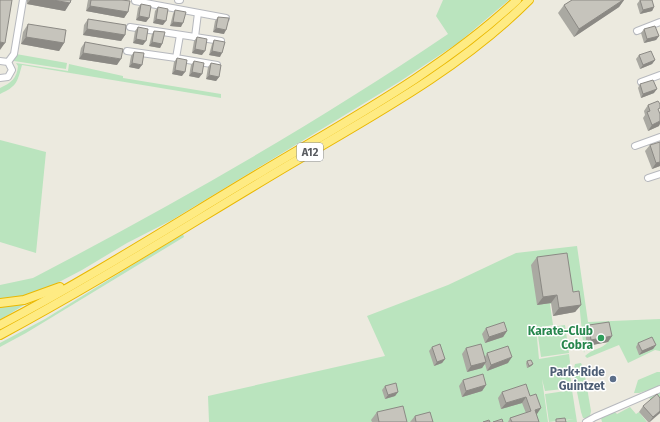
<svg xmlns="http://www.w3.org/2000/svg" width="660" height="422" font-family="'Fira Sans',sans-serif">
	<rect width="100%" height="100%" fill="#eceadf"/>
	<g fill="#bae4be">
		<path d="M443,0h66l-51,43 -59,39 -227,138 -45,23 -45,27 -40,21 -22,7 -20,2v-15l33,-7c142,-74 282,-154 415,-244l-12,-18z"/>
		<path d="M16,54l51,9 -1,6 -52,-8 -1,-2z"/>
		<path d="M16,63l52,8 1,-7 54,12v2l98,16v4l-199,-33c-5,18 -5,21 -22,29v-6c11,-5 17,-10 18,-22z"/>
		<path d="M0,140l46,12 -10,101 -36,-11z"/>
		<path d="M183,234l1,3 -158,96 -26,14v-4l45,-24z"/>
		<path d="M577,246l11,76 72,-3v32l-5,-1 -27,13 -9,-18 -32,13 -2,-2c7,-7 17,-7 23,-14l-22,3 -2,8 -6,-62 -5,1 1,8 -24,4 3,21 -17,3 3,31 30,-5 1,8 -1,5 3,21 -27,3 -3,-12 6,43h-339l-1,-26 177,-40 -18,-40 81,-31 68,-32z"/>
		<path d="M24,303v2l-24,15v-14z"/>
		<path d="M565,325l4,28 -28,4 -4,-28z"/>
		<path d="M581,363l3,7 7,41 -1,5 -4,2h-3l-2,-6 -8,-40 2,-8z"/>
		<path d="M657,372h3v36l-12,-11 4,-8 -13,4h-5l4,-13z"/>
		<path d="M572,390l5,32h-18l15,-3 -25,3 -4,-28z"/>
		<path d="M630,407l6,7 3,-2 8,10h-45l-2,-8 13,-4 4,4z"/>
	</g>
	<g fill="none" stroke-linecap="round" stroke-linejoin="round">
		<g stroke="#b7b9be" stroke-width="8">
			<g id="minor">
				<path d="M135,0v1l91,17"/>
				<path d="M178,0h2"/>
				<path d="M198,13l-3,24 26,4"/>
				<path d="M130,27l65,10"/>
				<path d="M637,31l23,-9"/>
				<path d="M180,35l-4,23 41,7"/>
				<path d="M127,51l49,7"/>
				<path d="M0,61l8,1 4,8 -4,7 -8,1"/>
				<path d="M8,62l6,-8 9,-54"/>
				<path d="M641,82l19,-7"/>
				<path d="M635,146l25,-9"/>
				<path d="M648,178l12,-4"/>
				<path d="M586,422l9,-5 65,-28"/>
			</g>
		</g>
		<g stroke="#eab800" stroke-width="10">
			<g id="highway">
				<path d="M0,303l24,-3 36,-13"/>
				<path d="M0,325c90,-47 176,-102 263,-154 87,-52 179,-101 254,-171"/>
				<path d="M0,335c95,-51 185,-108 277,-163 87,-52 180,-100 252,-172"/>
			</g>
		</g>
		<use href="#minor" stroke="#fff" stroke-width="6"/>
		<use href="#highway" stroke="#feeb83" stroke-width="8"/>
	</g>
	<g fill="#aaa9a2">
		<path d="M27,0h44l-1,3 -5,8 -38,-7z"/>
		<path d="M88,0h34l6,12 -4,6 -38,-7z"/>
		<path d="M572,0h52l-5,7 -45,30 -16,-24 6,-8z"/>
		<path d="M640,0l14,7 -2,4 -12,3 -3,-10z"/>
		<path d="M141,4l8,14 -3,4 -10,-2 2,-12z"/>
		<path d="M158,7l5,18 -10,-2 2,-12z"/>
		<path d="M175,10l6,17 -11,-1 3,-12z"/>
		<path d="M218,17l6,17 -11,-2 2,-11z"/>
		<path d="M88,19l37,16 -4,6 -38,-6 1,-10z"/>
		<path d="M28,24l36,19 -5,8 -38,-7 2,-12z"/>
		<path d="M138,27l5,18 -10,-2 2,-12z"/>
		<path d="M644,29l15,7 -3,4 -12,3 -3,-10z"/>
		<path d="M154,31l8,13 -2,4 -11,-2 3,-12z"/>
		<path d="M197,37l5,18 -10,-2 2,-12z"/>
		<path d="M214,40l6,17 -11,-2 3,-11z"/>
		<path d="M85,42l32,23 -38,-6 2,-11z"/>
		<path d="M134,52l5,17 -10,-2 2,-11z"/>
		<path d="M639,55l16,5 -3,4 -12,5 -4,-10z"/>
		<path d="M177,58l5,18 -10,-2 2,-12z"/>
		<path d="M194,61l5,17 -10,-2 2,-11z"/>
		<path d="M211,63l8,14 -3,4 -10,-2 2,-12z"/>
		<path d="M640,84l14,9 -13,5 -3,-10z"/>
		<path d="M648,105l11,6v15l-11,5 -5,-13 2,-3 -1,-4z"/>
		<path d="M650,145l10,21 -8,3 -7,-18z"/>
		<path d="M537,257l36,35 8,13 -6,7 -22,4 -2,-13 -14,2 -6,-40z"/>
		<path d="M589,325l23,11 -4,6 -21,4 -2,-15z"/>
		<path d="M486,328l21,3 -4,6 -18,6 -3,-9z"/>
		<path d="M638,343l18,2 -3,4 -14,6 -3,-8z"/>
		<path d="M432,347l13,12 -3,4 -8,3 -5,-15z"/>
		<path d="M466,348l19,9 2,-4 21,10 -21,8 -2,-7 -3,4 -15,4 -5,-18z"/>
		<path d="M527,361l6,3 -2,2 -4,2 -1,-5z"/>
		<path d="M463,380l23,5 -4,6 -20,6 -3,-11z"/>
		<path d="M385,386l13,6 -3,4 -10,3 -3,-9z"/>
		<path d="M502,392l28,4 7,18h-1l3,8h-31l2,-4 16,-5 -4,-10 -21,6 -3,-11z"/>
		<path d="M643,406l17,7 -10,9h-2l-9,-10z"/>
		<path d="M377,412l30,10h-35l-1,-2z"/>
		<path d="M415,416l18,6h-23z"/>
	</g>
	<g fill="#8b8984">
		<path d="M30,0h23l17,3 -5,8 -38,-7z"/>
		<path d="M623,0h1l-5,7 -45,30 5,-8z"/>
		<path d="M90,6l38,6 -4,6 -38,-7z"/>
		<path d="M654,7l-2,4 -12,3 3,-4z"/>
		<path d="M139,16l10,2 -3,4 -10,-2z"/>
		<path d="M156,19l10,2 -3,4 -10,-2z"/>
		<path d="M173,22l10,1 -2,4 -11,-1z"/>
		<path d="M216,28l10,2 -2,4 -11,-2z"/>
		<path d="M87,29l38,6 -4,6 -38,-6z"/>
		<path d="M659,36l-3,4 -12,3 3,-4z"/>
		<path d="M26,37l38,6 -5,8 -38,-7z"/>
		<path d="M136,39l10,2 -3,4 -10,-2z"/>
		<path d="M0,42l5,1 -5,7z"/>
		<path d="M152,42l10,2 -2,4 -11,-2z"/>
		<path d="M195,49l10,2 -3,4 -10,-2z"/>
		<path d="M212,51l10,2 -2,4 -11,-2z"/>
		<path d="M83,53l38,6 -4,6 -38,-6z"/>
		<path d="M655,60l-3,4 -12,5 3,-4z"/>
		<path d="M132,63l10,2 -3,4 -10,-2z"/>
		<path d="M175,70l10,2 -3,4 -10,-2z"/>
		<path d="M192,72l10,2 -3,4 -10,-2z"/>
		<path d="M209,75l10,2 -3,4 -10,-2z"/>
		<path d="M657,89l-3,4 -13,5 2,-4z"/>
		<path d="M660,121v3l-1,2 -11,5 4,-6z"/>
		<path d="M660,162v4l-8,3 4,-6z"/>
		<path d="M557,295l-6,8 -14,2 6,-8z"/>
		<path d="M581,305l-6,7 -22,4 6,-8z"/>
		<path d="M507,331l-4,6 -18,6 4,-6z"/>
		<path d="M612,336l-4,6 -21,4 4,-6z"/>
		<path d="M656,345l-3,4 -14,6 3,-4z"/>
		<path d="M512,357l-4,6 -21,8 4,-6z"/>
		<path d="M445,359l-3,4 -8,3 3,-4z"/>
		<path d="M486,362l-4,6 -15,4 4,-6z"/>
		<path d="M533,364l-2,2 -4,2 2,-2z"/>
		<path d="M486,385l-4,6 -20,6 4,-6z"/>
		<path d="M398,392l-3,4 -10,3 3,-4z"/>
		<path d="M526,397l-4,6 -21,6 5,-6z"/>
		<path d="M541,408l-4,6 -6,2 4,-6z"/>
		<path d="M660,411v2l-11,9 4,-5z"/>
	</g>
	<g fill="#c6c4bc" stroke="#8b8984">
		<path d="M0,0h12l-7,43 -5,-1z"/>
		<path d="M53,0h18l-1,3z"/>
		<path d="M91,0h31l8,1 -2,11 -38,-6z"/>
		<path d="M572,0h51l-44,29 -15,-24z"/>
		<path d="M640,0h12l2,7 -11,3z"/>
		<path d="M141,4l10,2 -2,12 -10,-2z"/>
		<path d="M158,7l10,2 -2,12 -10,-2z"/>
		<path d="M175,10l11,2 -3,11 -10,-1z"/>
		<path d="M218,17l11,1 -3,12 -10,-2z"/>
		<path d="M88,19l38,6 -1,10 -38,-6z"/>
		<path d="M28,24l38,6 -2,13 -38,-6z"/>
		<path d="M655,26l4,10 -12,3 -3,-10z"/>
		<path d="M138,27l10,2 -2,12 -10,-2z"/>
		<path d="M154,31l11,1 -3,12 -10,-2z"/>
		<path d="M197,37l10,2 -2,12 -10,-2z"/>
		<path d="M214,40l11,2 -3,11 -10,-2z"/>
		<path d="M85,42l38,7 -2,10 -38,-6z"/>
		<path d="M651,51l4,9 -12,5 -4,-10z"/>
		<path d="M134,52l10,1 -2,12 -10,-2z"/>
		<path d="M177,58l10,2 -2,12 -10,-2z"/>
		<path d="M194,61l10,2 -2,11 -10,-2z"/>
		<path d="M211,63l10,2 -2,12 -10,-2z"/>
		<path d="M653,80l4,9 -14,5 -3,-10z"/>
		<path d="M658,101l2,3v4l-2,1 2,5v7l-8,4 -5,-13 3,-1 -2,-6z"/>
		<path d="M660,142v20l-4,1 -6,-18z"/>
		<path d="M567,253l6,39 6,-1 2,14 -22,3 -2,-13 -14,2 -6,-40z"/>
		<path d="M504,322l3,9 -18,6 -3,-9z"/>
		<path d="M609,322l3,14 -21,4 -2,-15z"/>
		<path d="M652,337l4,8 -14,6 -4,-8z"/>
		<path d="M440,344l5,15 -8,3 -5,-15z"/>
		<path d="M481,344l5,18 -15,4 -5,-18z"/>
		<path d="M508,346l4,11 -21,8 -4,-12z"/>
		<path d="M531,360l2,4 -4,2 -2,-5z"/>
		<path d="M483,374l3,11 -20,6 -3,-11z"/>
		<path d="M396,383l2,9 -10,3 -3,-9z"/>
		<path d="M526,384l4,12 6,-2 5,14 -6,2 4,12h-27l-2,-4 21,-7 -5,-14 -20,6 -4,-11z"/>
		<path d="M657,394l3,4v13l-7,6 -10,-11z"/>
		<path d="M403,406l4,16h-28l-2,-10z"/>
		<path d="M430,412l3,10h-17l-1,-6z"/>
		<path d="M565,418l1,4h-10v-3z"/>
		<path d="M502,419l1,3h-10z"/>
		<path d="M489,420l1,2h-7z"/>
	</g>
	<circle fill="#2e9e5b" stroke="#fff" stroke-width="1.5" cx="601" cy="338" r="4"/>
	<circle fill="#5c6f8a" stroke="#fff" stroke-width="1.5" cx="613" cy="379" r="4"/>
	<g text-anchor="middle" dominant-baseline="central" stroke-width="3" stroke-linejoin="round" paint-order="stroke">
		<rect fill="#fff" stroke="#8a8c90" stroke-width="1" x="297" y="143" width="26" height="18" rx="3"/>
		<g font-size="11" font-weight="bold" fill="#585b60">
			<text x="310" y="152">A12</text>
		</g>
		<g font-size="12" font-weight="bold" fill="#27864d" stroke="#fff" text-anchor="end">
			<text x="593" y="331">Karate-Club<tspan x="593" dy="14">Cobra</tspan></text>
		</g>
		<g font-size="12" font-weight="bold" fill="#4e5e75" stroke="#fff" text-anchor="end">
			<text x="605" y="372">Park+Ride<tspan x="605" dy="14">Guintzet</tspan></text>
		</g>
	</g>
</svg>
